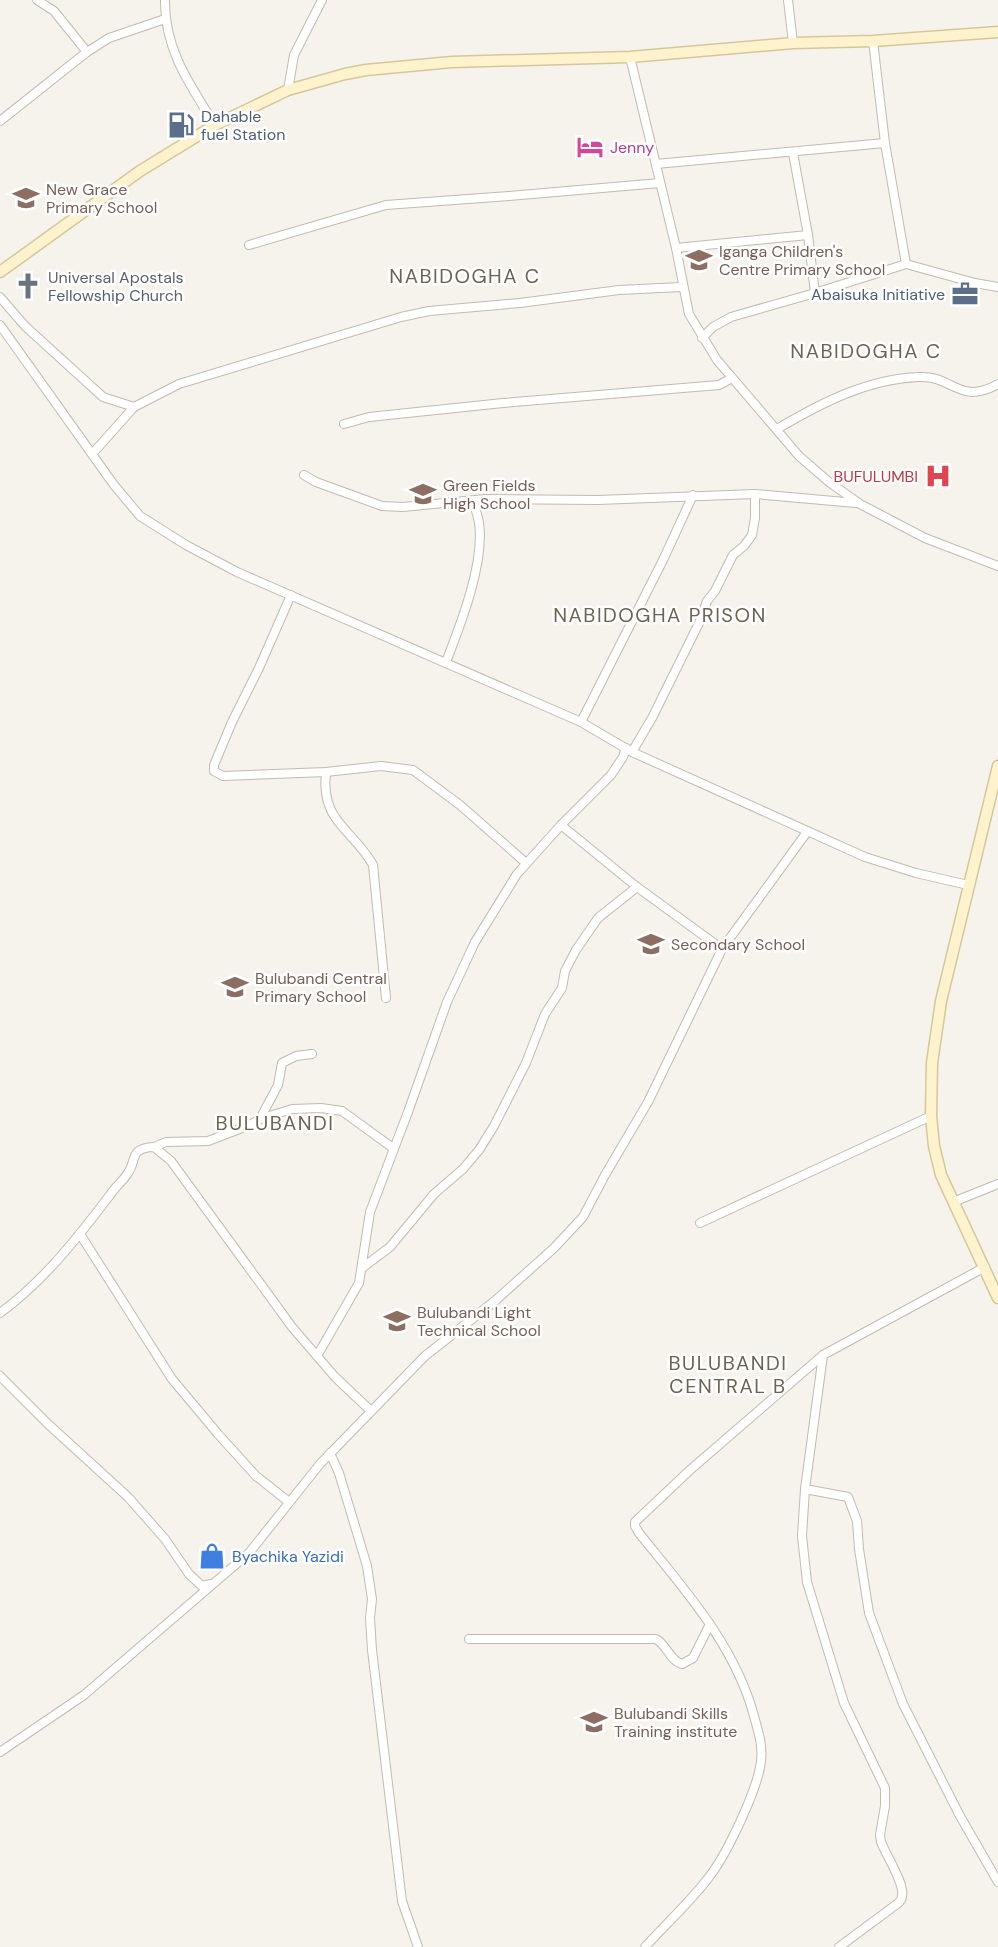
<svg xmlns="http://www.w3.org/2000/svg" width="998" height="1947" font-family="'DM Sans',sans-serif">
	<rect width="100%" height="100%" fill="#f6f3ec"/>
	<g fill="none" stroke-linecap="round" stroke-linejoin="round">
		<g stroke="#c2bbae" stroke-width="10">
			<g id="street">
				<path d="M37,0l17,11 33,41 22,-14 56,-19"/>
				<path d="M165,0c-1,49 25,85 50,125"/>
				<path d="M788,0l5,43"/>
				<path d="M873,41l12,102 21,121"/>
				<path d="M630,57l46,191 13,66 28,46 82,96 30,26 31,22 65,34 73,28"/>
				<path d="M288,90l6,-35 28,-55"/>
				<path d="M0,121l87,-69"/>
				<path d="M793,153l15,82 7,58"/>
				<path d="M656,164l229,-21"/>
				<path d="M249,245l137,-40 123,-9 151,-13"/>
				<path d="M676,248l132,-13"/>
				<path d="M0,297l25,29 78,71 31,10 45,-23 222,-67 28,-6 91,-8 99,-13 63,-3"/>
				<path d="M0,325l114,160 26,31 46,29 51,27 344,150 51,30 233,105 51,16 52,12"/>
				<path d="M702,338l11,-11 18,-10 84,-24 91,-29 69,19 23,4"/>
				<path d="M344,424l25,-7 134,-14 216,-18 13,-7"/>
				<path d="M777,429c44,-26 90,-50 142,-52 34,-2 40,29 79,7"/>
				<path d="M93,453l41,-46"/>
				<path d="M304,475l12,7 66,24 21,1 82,-8 113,1 157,-6 101,9"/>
				<path d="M291,595l-32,73 -27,54 -18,43v6l9,5 103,-4 55,-6 32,4 47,35 66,58"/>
				<path d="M446,662c14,-36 39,-99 33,-139 -1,-7 -4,-15 -6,-22"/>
				<path d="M581,722l82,-162 30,-65"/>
				<path d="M632,752l20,-34 48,-97 7,-20 8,-10 18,-36 11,-9 8,-11 3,-17v-24"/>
				<path d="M326,772c-6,50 27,57 47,93l13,133"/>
				<path d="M561,825l76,62 85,62"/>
				<path d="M260,1119l32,-10 29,-1 21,3 51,37"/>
				<path d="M154,1147l12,-5 42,-1 42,-16 10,-6 18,-34 4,-22 14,-7 16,-2"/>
				<path d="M953,1202l45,-18"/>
				<path d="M700,1223l231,-107"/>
				<path d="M80,1234l92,145 46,55 38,42 33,26"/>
				<path d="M362,1268l28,-21 44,-53 29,-25 16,-19 15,-24 32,-63 19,-49 17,-26 3,-17 11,-21 22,-32 39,-31"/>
				<path d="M0,1313c44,-32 78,-76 110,-118 5,-8 13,-14 18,-22 9,-13 1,-25 26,-26l17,14 121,166 43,50 36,34"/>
				<path d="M823,1355l-18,134 -3,47 5,46 37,121 41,85v18l-5,29 1,7c5,13 24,42 21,54 0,4 -2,6 -5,8l-58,43"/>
				<path d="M317,1356l42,-73 11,-71 38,-100 39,-110 28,-60 42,-68 44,-49 50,-50 12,-18 3,-9"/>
				<path d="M0,1376l48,48 80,73 37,42 24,35 13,12 9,-2"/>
				<path d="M330,1453l9,20 28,93 5,33 -2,19 2,32 30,251 16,46"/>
				<path d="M805,1489l43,8 9,24 2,28 10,64 34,91 57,112 38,66"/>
				<path d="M469,1639h187c11,6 14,22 26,25l11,-6 17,-34"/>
				<path d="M0,1752l84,-57 165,-142 71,-89 105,-108 71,-56 58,-52 29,-31 22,-42 43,-73 74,-153 85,-117"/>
				<path d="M645,1947c20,-22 47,-47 64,-70 18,-23 49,-88 52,-116 2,-16 -3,-30 -7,-45 -19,-71 -70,-127 -115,-183l-4,-7v-4l55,-52 133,-115 162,-88"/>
			</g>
		</g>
		<g stroke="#d6c79b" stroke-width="13">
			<g id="secondary">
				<path d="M0,272l140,-101 75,-46 73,-35 57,-16 21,-4 86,-8 178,-5 163,-14 80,-2 125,-9"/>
				<path d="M998,766l-57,235 -9,62 -1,53 3,30 7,29 57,123"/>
			</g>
		</g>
		<use href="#street" stroke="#fff" stroke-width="8"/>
		<use href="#secondary" stroke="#fff3cd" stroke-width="10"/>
	</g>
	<defs>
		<g id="fuel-bare" transform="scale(2.07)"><path d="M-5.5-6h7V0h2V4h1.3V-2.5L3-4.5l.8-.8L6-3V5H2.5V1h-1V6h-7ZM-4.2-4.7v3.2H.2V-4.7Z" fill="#5c6f8a" stroke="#fff" stroke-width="2.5" paint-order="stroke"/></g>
		<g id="hotel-bare" transform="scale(2.07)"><path d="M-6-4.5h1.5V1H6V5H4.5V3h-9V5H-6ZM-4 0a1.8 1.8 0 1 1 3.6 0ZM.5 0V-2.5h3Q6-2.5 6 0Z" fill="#d1479c" stroke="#fff" stroke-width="2.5" paint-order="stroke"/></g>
		<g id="school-bare" transform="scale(2.07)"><path d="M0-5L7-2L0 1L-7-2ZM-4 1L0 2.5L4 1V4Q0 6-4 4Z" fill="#8d6e63" stroke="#fff" stroke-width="2.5" paint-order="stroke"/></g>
		<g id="church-bare" transform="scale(2.07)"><path d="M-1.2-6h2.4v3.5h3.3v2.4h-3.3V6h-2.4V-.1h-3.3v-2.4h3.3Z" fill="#6b7280" stroke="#fff" stroke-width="2.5" paint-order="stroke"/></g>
		<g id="office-bare" transform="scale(2.07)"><path d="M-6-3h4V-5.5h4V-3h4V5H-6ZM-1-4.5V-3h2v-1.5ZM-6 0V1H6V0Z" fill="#5c6f8a" stroke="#fff" stroke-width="2.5" paint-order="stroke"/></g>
		<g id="hospital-bare" transform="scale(2.07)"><path d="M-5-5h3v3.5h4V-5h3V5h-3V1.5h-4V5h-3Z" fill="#e0444e" stroke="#fff" stroke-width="2.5" paint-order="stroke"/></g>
		<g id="shop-bare" transform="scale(2.07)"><path d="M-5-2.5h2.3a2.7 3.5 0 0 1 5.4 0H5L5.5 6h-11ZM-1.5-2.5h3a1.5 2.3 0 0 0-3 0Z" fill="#3f7fe0" stroke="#fff" stroke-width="2.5" paint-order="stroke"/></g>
		<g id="university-bare" transform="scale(2.07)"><path d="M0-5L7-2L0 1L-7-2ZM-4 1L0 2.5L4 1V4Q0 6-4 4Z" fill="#8d6e63" stroke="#fff" stroke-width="2.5" paint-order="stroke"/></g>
	</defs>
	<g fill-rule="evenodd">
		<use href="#fuel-bare" x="181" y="125"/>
		<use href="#hotel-bare" x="590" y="147"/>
		<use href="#school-bare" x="26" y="198"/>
		<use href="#school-bare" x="699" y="260"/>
		<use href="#church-bare" x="28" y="286"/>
		<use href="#office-bare" x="965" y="294"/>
		<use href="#hospital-bare" x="938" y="476"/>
		<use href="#school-bare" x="423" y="494"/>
		<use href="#school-bare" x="651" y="944"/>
		<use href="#school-bare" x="235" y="987"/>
		<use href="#school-bare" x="397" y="1321"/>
		<use href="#shop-bare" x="212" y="1556"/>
		<use href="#university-bare" x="594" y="1722"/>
	</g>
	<g text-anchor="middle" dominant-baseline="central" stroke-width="5" stroke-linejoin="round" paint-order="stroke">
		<g font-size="16" fill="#4e5e75" stroke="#fff" text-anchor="start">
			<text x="201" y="116">Dahable<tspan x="201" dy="18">fuel Station</tspan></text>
			<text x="945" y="294" text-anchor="end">Abaisuka Initiative</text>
		</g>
		<g font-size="16" fill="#b23c85" stroke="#fff" text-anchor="start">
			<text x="610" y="147">Jenny</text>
		</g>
		<g font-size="16" fill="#785e54" stroke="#fff" text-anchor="start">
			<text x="46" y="189">New Grace<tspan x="46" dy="18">Primary School</tspan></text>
			<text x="719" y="251">Iganga Children's<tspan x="719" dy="18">Centre Primary School</tspan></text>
			<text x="443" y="485">Green Fields<tspan x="443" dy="18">High School</tspan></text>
			<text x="671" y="944">Secondary School</text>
			<text x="255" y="978">Bulubandi Central<tspan x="255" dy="18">Primary School</tspan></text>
			<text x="417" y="1312">Bulubandi Light<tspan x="417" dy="18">Technical School</tspan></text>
			<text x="614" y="1713">Bulubandi Skills<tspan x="614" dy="18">Training institute</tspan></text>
		</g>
		<g font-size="16" fill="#5b616d" stroke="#fff" text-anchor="start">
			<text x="48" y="277">Universal Apostals<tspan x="48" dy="18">Fellowship Church</tspan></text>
		</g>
		<g font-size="16" fill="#be3a42" stroke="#fff" text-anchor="end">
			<text x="918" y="476">BUFULUMBI</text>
		</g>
		<g font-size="16" fill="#366cbe" stroke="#fff" text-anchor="start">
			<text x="232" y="1556">Byachika Yazidi</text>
		</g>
		<g font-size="20" letter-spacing="1.5" fill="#6e6250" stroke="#fff">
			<text x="465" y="276">NABIDOGHA C</text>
			<text x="866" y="351">NABIDOGHA C</text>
			<text x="660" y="615">NABIDOGHA PRISON</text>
			<text x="275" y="1123">BULUBANDI</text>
			<text x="728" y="1363">BULUBANDI<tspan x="728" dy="23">CENTRAL B</tspan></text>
		</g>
	</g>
</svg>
